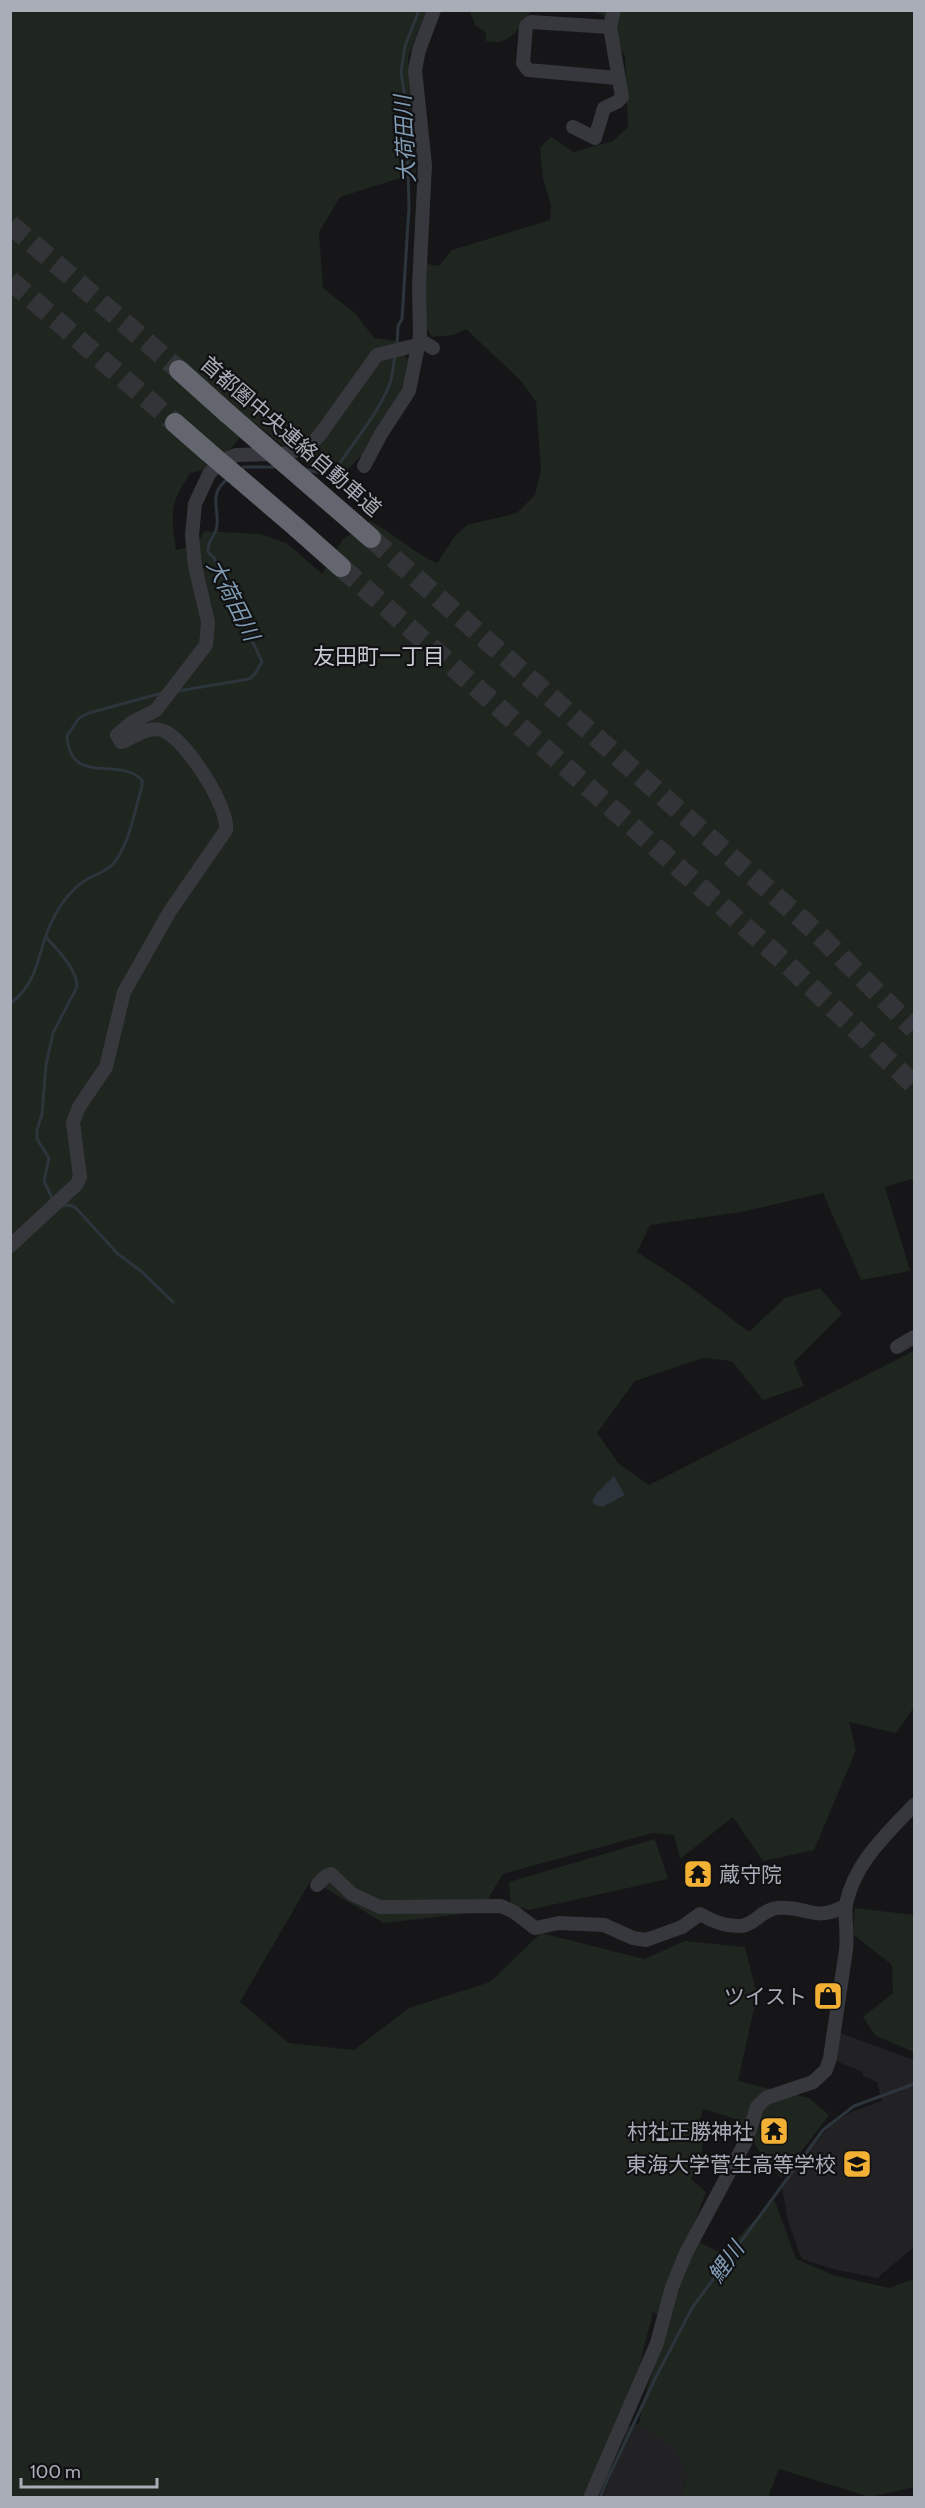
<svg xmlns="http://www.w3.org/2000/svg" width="925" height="2508" font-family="Cabin,'Noto Sans JP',sans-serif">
	<rect width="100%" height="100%" fill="#161618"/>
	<g fill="#222225">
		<path d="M840,2033l74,27v187l-37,31 -44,-9 -31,-10 -14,-38 -6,-33 27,-38 21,-24 21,-14 31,-11 -5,-19 -14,-6v-4l-27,-11z"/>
		<path d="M639,2423l34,23 15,27 -7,24 -78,1 25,-71z"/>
	</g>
	<g fill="#1e261f">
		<path d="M469,10l62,1c-12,17 -21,36 -45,30v-9l-10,-6z"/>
		<path d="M11,11h415l-18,46 8,116 -76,24 -21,35 4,56 32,25 19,25 22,3 16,26 -8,27 -28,47 -44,44 -80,-64c-14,21 -36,49 -62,52 -21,33 -19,40 -14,77l21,-5 7,-14 57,3 27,10 34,30 21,-35 27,-18c24,12 43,32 67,42l18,-27 12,-11 50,-12 18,-18 6,-26 -5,-67 -15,-21 -55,-52 -13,6 -21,2 -16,-25v-62l11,14 12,2 13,-16 98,-30 1,-14 -8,-28 -3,-30 11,-11 23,15 39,-11 15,-14 -3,-70 -22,-42 -13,-4h324v1177l-2,-9 -27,8 25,84 -49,9 -38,-87 -81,19 -92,13 -13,27 48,31 64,49 36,-34 35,-10 22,26 -48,48 10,24 -41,14 -31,-39 -29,-3 -68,23 -38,52 22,31 30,21 265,-134v356l-18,26 -47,-11 7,28 -42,100 -51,11 -30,-44 -53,42 -6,-24 -22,-2 -149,41 -23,38 -96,11 -73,-43 -71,122 49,41 65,7 55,-42 81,-26 51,-49 103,26 41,-18 60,6 12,48 -19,86 71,17 20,17 -48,63 -20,-24 -22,-34 -36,-11 -4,15 4,15 -1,12 -11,28 15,13 -17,45 34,17 51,-55 22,60 37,16 56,13 25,-9v208l-44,10 -91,-28 -11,28h-87l7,-24 -15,-26 -34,-24 7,-31 22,-71 -15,-9 -14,55 -20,47 1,14 -24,69 -585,1z"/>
		<path d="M655,1839l13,40 -139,31 -18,-5 -2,-23z"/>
		<path d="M855,1908l59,7v137l-38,-16 -13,-19 30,-24 -1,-28 -39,-31z"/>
	</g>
	<path fill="#2c353c" d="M614,1476l11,19 -23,12 -7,-2 -3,-4 4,-7z"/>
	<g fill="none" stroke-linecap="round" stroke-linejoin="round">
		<g stroke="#2c353c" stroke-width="3">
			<path d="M397,346l1,-20 4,-7 7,-112 -3,-102 -5,-33 4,-26 14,-36"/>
			<path d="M305,469l18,5 11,-2c18,-29 44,-57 56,-89 3,-7 3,-19 5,-27"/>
			<path d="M240,470l4,-3h33"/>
			<path d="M178,691l71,-12 6,-5 7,-12 -48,-104 -6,-6c-1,-10 5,-13 8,-22 6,-18 -11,-35 13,-52"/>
			<path d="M46,937c11,13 31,31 31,50l-24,46 -7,32 -4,49 -5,16v9l12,19 -5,23 9,19"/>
			<path d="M10,1004c32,-25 26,-53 43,-85 7,-15 21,-33 36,-41 9,-5 17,-6 24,-14 17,-20 21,-53 29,-77v-7c-22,-24 -72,7 -75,-44l12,-18 10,-5 73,-20"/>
			<path d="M61,1206l8,-1 6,2 43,47 24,18 31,30"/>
			<path d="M600,2498l8,-20 48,-101 36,-69 131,-178 31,-24 60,-22"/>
		</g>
		<g stroke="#333438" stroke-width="20" stroke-dasharray="20 10" stroke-linecap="butt">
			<path d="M10,224l169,146"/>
			<path d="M10,280l165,143"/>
			<path d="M371,538l444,393 99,98"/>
			<path d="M341,567l446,397 127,121"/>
		</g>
		<g stroke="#37383d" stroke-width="14">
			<path d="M610,27l-79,-5 -5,4 -3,37 5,7 89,8"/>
			<path d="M573,127l22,11 9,-30 13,-6 5,-5 -12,-70 4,-17"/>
			<path d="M364,466l17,-32 28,-43 11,-55 -1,-51 6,-120 -10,-95 4,-20 15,-40"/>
			<path d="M10,1246l67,-62 3,-7 -7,-55 6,-15 27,-40 18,-75 46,-81 56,-81c3,-23 -40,-90 -62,-99 -12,-6 -28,4 -39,10l-4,1 -4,-7 14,-12 25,-13 50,-65 2,-23 -13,-56 -3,-31 3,-31 14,-30 11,-12 16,-7 46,-1 22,-5 15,-13 58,-81 48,-12 8,5"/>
			<path d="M897,1347l17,-10"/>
			<path d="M317,1885l9,-9 5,-2 21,20 28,13 121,-1 13,6 21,16 24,-5 45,2 29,13 13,2 36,-13 18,-13c12,7 26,13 40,12 13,0 23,-17 37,-18 29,-3 37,15 68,-2"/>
			<path d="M590,2498l67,-155 15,-56 14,-34 60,-112 11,-34 9,-9 47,-16 13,-12 4,-12 16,-108c2,-14 -2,-36 0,-46 9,-42 41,-70 68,-99"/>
		</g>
		<g stroke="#63666e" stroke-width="20">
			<path d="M179,370l49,44"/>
			<path d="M175,423l32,28"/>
			<path d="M355,524l16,14"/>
			<path d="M297,528l44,39"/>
		</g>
		<g stroke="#63666e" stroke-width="20">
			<path d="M228,414l127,110"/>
			<path d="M207,451l90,77"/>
		</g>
	</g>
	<defs>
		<g id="temple-square" transform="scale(1.5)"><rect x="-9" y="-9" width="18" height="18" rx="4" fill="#f2b134" stroke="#111113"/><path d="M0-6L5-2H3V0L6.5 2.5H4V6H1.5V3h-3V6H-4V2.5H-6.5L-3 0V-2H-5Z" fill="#111"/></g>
		<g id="shop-square" transform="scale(1.5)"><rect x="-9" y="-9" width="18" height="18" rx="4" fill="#f2b134" stroke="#111113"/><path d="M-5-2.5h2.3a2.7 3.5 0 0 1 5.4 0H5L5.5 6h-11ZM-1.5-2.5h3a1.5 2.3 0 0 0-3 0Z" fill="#111"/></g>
		<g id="school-square" transform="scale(1.5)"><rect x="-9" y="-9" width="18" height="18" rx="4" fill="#f2b134" stroke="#111113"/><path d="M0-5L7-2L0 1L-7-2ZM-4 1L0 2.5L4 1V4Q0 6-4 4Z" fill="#111"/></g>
	</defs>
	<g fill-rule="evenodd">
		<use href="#temple-square" x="698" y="1874"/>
		<use href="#shop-square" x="828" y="1996"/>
		<use href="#temple-square" x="774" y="2131"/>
		<use href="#school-square" x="857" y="2164"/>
	</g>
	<g text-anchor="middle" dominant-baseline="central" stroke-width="4.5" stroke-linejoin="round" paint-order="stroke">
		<g font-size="21" fill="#a8adb8" stroke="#111113">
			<text transform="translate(291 436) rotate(41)">首都圏中央連絡自動車道</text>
		</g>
		<g font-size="21" fill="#a8adb8" stroke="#111113" text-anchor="end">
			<text x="719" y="1874" text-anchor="start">蔵守院</text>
			<text x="807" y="1996">ツイスト</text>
			<text x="753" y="2131">村社正勝神社</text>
			<text x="836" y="2164">東海大学菅生高等学校</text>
		</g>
		<g font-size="22" font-style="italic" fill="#7f9bb3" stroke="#111113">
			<text transform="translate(405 139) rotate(-93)">大荷田川</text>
			<text transform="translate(233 600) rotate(63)">大荷田川</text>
			<text transform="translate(726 2262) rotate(-54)">鯉川</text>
		</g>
		<g font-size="22" fill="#c9ccd4" stroke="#111113">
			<text x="379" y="656">友田町一丁目</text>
		</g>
	</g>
	<rect width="925" height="2508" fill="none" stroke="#a8adb8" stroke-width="24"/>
	<path d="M21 2478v9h136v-9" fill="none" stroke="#a8adb8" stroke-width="3"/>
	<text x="30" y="2478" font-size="18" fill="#a8adb8" stroke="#111113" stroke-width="4.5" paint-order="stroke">100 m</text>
</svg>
